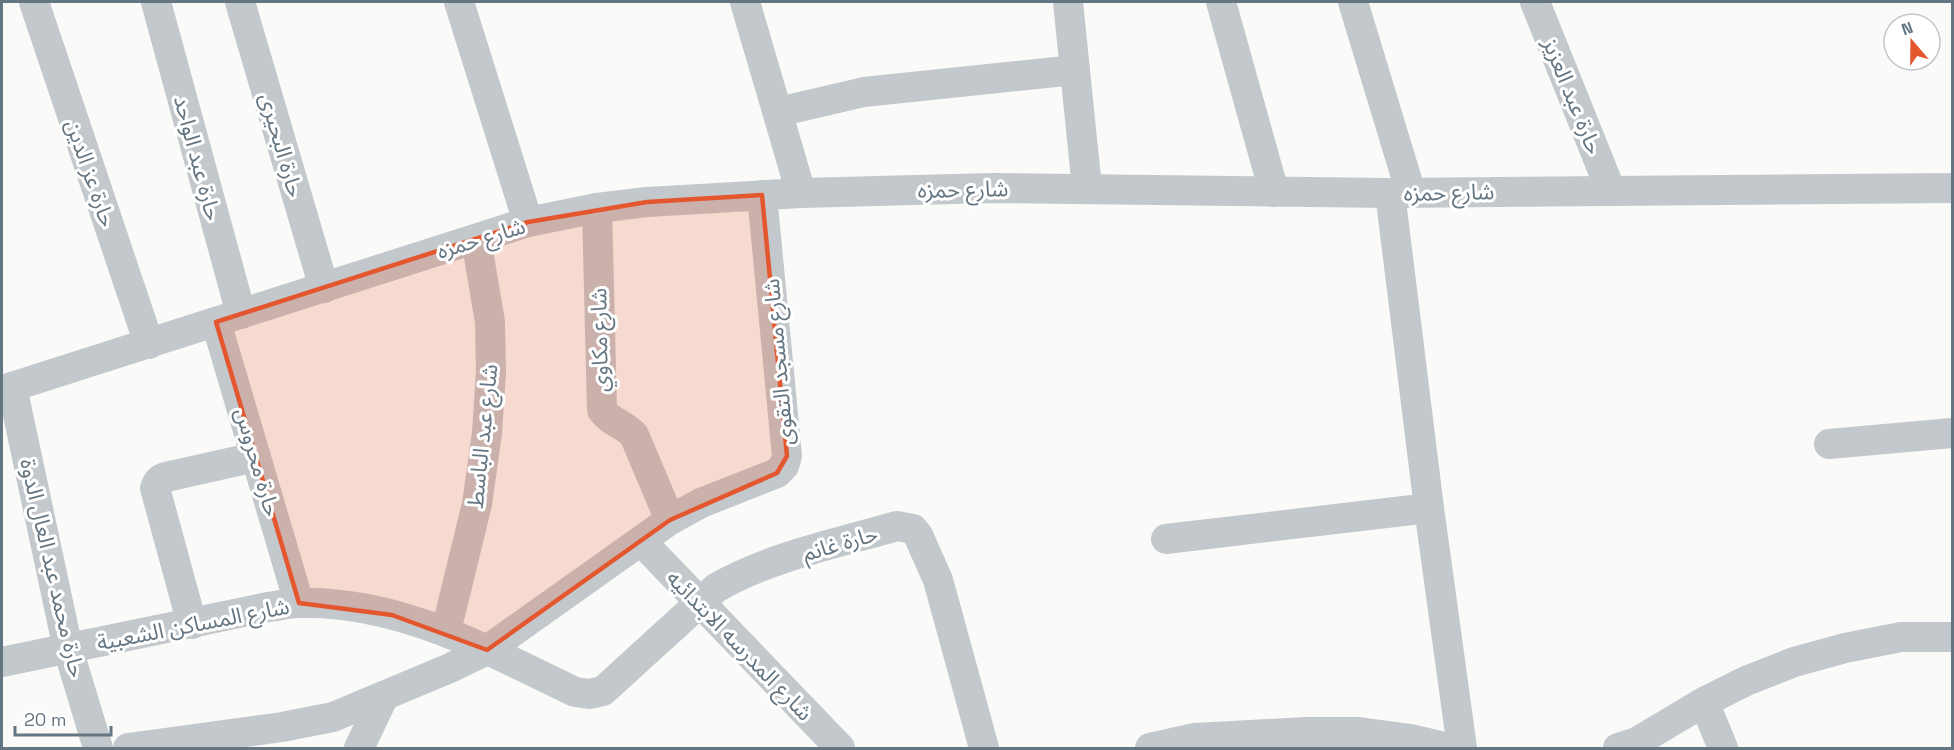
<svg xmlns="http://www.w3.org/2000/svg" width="1954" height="750" font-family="'Space Grotesk','Noto Sans Arabic',sans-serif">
	<rect width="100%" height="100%" fill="#fafaf8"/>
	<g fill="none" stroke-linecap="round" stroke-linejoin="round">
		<g stroke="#c3c8cc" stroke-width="30">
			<path d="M34,2l115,342"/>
			<path d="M156,2l85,312"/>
			<path d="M240,2l84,286"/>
			<path d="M459,2l69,220"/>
			<path d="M745,2l56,191"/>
			<path d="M1068,2l19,186"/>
			<path d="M1221,2l53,190"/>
			<path d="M1353,2l58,191"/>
			<path d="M1535,2l76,189"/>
			<path d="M778,112l86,-20 211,-22"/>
			<path d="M1390,193l39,315 33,240"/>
			<path d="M597,208l5,202c8,12 22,14 32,25l36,85"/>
			<path d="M216,322l83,281"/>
			<path d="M12,387l56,262 30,99"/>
			<path d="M2,390l526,-168 69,-14 50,-6 154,-9 191,-5 398,5 562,-5"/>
			<path d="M1829,444l123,-11"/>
			<path d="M1166,539l263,-31"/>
			<path d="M641,541l199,207"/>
			<path d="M192,624l-37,-136c2,-6 4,-9 11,-11l90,-20"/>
			<path d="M446,631l31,-127 10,-71 4,-61 -1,-50 -14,-83"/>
			<path d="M2,662l266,-55c11,-1 21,-4 32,-4 99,-3 189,48 275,89l14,2 14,-3 113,-103c53,-31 122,-45 181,-62l16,3 5,6 20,45 46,168"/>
			<path d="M1704,702l19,46"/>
			<path d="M128,748l154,-21 51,-10 117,-49 37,-18 183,-130 31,-17 76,-30 7,-7 3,-10 -25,-261"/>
			<path d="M359,748l25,-52"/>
			<path d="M1150,748l45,-10 111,-6h53l52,7 38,9"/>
			<path d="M1618,748l19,-6 67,-40 42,-21 48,-19 51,-14 56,-11h51"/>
		</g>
	</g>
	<path fill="#e4572e" fill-opacity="0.2" stroke="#e4572e" stroke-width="4.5" stroke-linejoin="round" d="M762,195l25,261 -10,17 -107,47 -183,130 -95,-35 -93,-12 -83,-281 312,-100 119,-20z"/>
	<g text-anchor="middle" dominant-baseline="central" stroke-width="6" stroke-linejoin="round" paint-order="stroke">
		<g font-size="22" fill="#657683" stroke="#fff">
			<text transform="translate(1573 96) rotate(68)">حارة عبد العزيز</text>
			<text transform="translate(282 145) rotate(74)">حارة البحيرى</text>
			<text transform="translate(198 158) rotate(75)">حارة عبد الواحد</text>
			<text transform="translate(91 173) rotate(71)">حارة عز الدين</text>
			<text transform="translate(963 189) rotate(-1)">شارع حمزه</text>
			<text transform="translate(1449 192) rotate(-1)">شارع حمزه</text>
			<text transform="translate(481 238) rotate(-17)">شارع حمزه</text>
			<text transform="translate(599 340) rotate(-91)">شارع مكاوي</text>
			<text transform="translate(778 362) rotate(-95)">شارع مسجد التقوى</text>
			<text transform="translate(482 436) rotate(-84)">شارع عبد الباسط</text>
			<text transform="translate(258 462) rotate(74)">حارة محروس</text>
			<text transform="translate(840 543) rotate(-16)">حارة غانم</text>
			<text transform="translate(53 568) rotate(77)">حارة محمد عبد العال الدوة</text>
			<text transform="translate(193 624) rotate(-11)">شارع المساكن الشعبية</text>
			<text transform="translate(740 645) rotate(46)">شارع المدرسه الابتدائيه</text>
		</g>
	</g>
	<rect width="1954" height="750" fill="none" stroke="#657683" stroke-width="6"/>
	<g transform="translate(1912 42) rotate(340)"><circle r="28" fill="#ffffff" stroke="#c1c8cd" stroke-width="1.5"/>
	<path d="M0-4.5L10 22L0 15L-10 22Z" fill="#e4572e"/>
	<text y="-9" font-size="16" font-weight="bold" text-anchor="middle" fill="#657683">N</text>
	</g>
	<path d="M15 726v9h96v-9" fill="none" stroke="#657683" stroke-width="3"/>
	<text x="24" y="726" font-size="18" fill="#657683" stroke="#ffffff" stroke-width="4.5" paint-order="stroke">20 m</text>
</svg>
